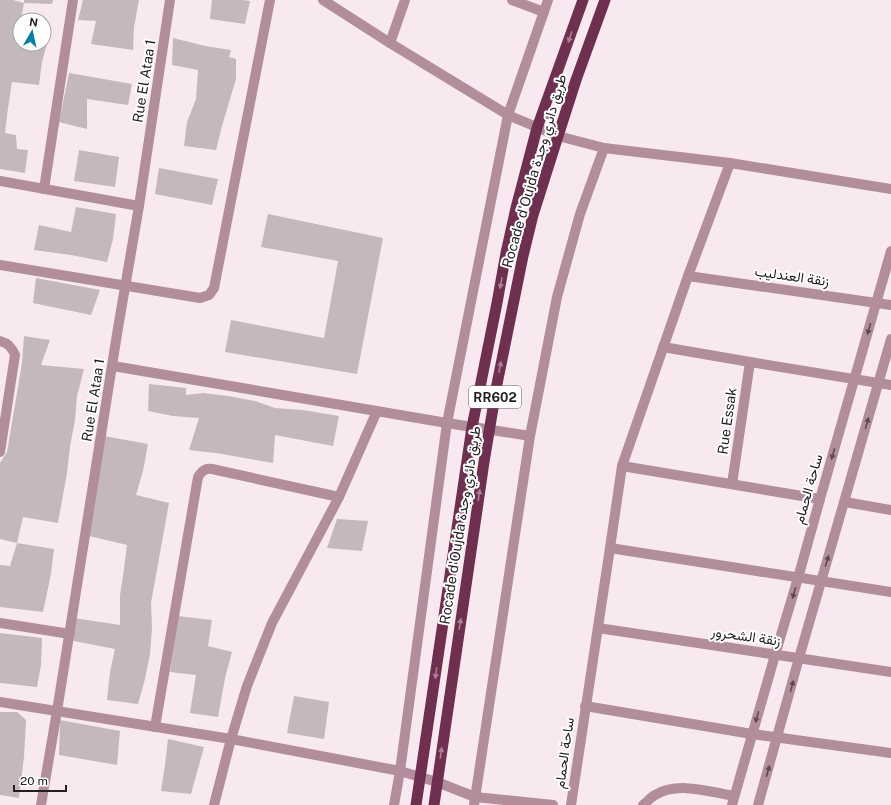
<svg xmlns="http://www.w3.org/2000/svg" width="891" height="805" font-family="'Public Sans',Vazirmatn,sans-serif">
	<rect width="100%" height="100%" fill="#f7e9ef"/>
	<g fill="#c5b8bd">
		<path d="M0,0h13l11,3v-3h29l-1,4 -28,-1 -3,17h-1l-1,9h1v15h24v-11h6l-8,29 -3,23 -27,-3 -4,26 -3,25 11,2 1,14 11,1 -3,23 -25,-4z"/>
		<path d="M83,0h56l-5,27 -1,23 -42,-6 5,-23 -18,-1z"/>
		<path d="M212,0h31l7,1 -5,23 -35,-5z"/>
		<path d="M173,38l32,8 26,4 -2,7 7,2v20l-14,47 -6,24 -32,-4 3,-24 9,-23 2,-29 -26,-5z"/>
		<path d="M69,73l63,11 -4,21 -41,-6v30l-28,-7z"/>
		<path d="M79,150l40,7 -4,30 -41,-6z"/>
		<path d="M159,168l59,11 -6,26 -57,-11z"/>
		<path d="M76,207l40,7 -3,25 -6,23 -36,-7 -37,-5 5,-25 32,7z"/>
		<path d="M268,214l115,24 -26,136 -132,-22 6,-32 93,18 14,-77 -77,-14z"/>
		<path d="M36,278l64,12 -9,25 -58,-12z"/>
		<path d="M24,336l26,4 -9,25 43,4 -7,27 -2,24 -5,26 -3,27 -9,50 -35,-6 -6,26 -17,-4v-76l7,-11 15,-89z"/>
		<path d="M149,384l37,4v7l17,-2 25,3 27,5 20,7 28,2 36,6 -6,30 -58,-11 -2,28 -57,-10 -27,-3 10,-32 -26,-2 -25,-5z"/>
		<path d="M104,436l44,8 -5,27 -7,24 33,8 -18,100 1,26 -2,25 -5,25 -7,25 -31,-4 3,-28 5,-23 -46,-9 5,-22 46,7v-30l4,-26 3,-24 -38,-9z"/>
		<path d="M337,519l31,2 -6,30 -35,-3z"/>
		<path d="M17,543l37,6 -3,25 -8,38 -43,-5v-42l10,1z"/>
		<path d="M178,616l34,4 -4,26 24,6 -7,26 -7,39 -28,-4 6,-38 -26,-3z"/>
		<path d="M0,633l42,5 -1,27 -4,22 -37,-4z"/>
		<path d="M294,696l35,6 -5,37 -37,-6z"/>
		<path d="M0,712h17l9,8 -2,37 -5,41 -19,-3z"/>
		<path d="M60,720l60,11 -3,34 -58,-10z"/>
		<path d="M168,739l36,8 -13,47 -30,-3 4,-26z"/>
	</g>
	<g fill="none" stroke-linecap="round" stroke-linejoin="round">
		<g stroke="#b28e9c" stroke-width="10">
			<path d="M512,0l32,12"/>
			<path d="M390,43l15,-43"/>
			<path d="M558,136l46,12 126,15 161,26"/>
			<path d="M0,181l139,25"/>
			<path d="M44,189l29,-189"/>
			<path d="M0,265l200,33 9,-3 5,-7 56,-288"/>
			<path d="M688,276l203,29"/>
			<path d="M0,341c8,2 12,6 15,14l-15,97"/>
			<path d="M663,347l87,15 141,23"/>
			<path d="M113,366l334,57 83,13"/>
			<path d="M622,466l198,33"/>
			<path d="M732,484l18,-122"/>
			<path d="M845,502l46,8"/>
			<path d="M610,548l281,44"/>
			<path d="M0,623l70,11"/>
			<path d="M598,628l293,44"/>
			<path d="M0,702l231,37 169,32 37,11 38,15 78,8"/>
			<path d="M585,706l167,28 139,19"/>
			<path d="M155,727l43,-250c4,-6 7,-9 14,-8l127,28"/>
			<path d="M41,805l16,-94 61,-383 21,-122 31,-206"/>
			<path d="M214,805l17,-66 16,-53 25,-63 67,-126 38,-86"/>
			<path d="M394,805l6,-34 47,-348 61,-308 40,-115"/>
			<path d="M474,805l56,-369 27,-139 23,-83 24,-66"/>
			<path d="M571,805l39,-257 12,-82 66,-190 42,-113"/>
			<path d="M643,805c4,-3 8,-8 12,-10 23,-14 55,-3 79,1"/>
			<path d="M732,805l43,-150 23,-77 22,-79 71,-248"/>
			<path d="M758,805l41,-147 92,-319"/>
		</g>
		<path stroke="#b28e9c" stroke-width="10" d="M323,0l67,43 118,72 50,21"/>
		<g stroke="#6f2f4e" stroke-width="11">
			<path d="M416,805l56,-378 25,-124 9,-50 10,-45 21,-80 46,-128"/>
			<path d="M434,805l50,-343 13,-78 26,-128 10,-41 25,-79 18,-56 29,-80"/>
		</g>
	</g>
	<defs><path id="oneway-solid" d="M-6-.8H1V-3.2L6.5 0L1 3.2V.8H-6Z"/></defs>
	<g fill="#a98295">
		<use href="#oneway-solid" transform="translate(570 37) rotate(109)"/>
		<use href="#oneway-solid" transform="translate(501 283) rotate(100)"/>
		<use href="#oneway-solid" transform="translate(500 367) rotate(-79)"/>
		<use href="#oneway-solid" transform="translate(479 495) rotate(-81)"/>
		<use href="#oneway-solid" transform="translate(460 624) rotate(-81)"/>
		<use href="#oneway-solid" transform="translate(436 673) rotate(98)"/>
		<use href="#oneway-solid" transform="translate(441 753) rotate(-82)"/>
	</g>
	<g fill="#5c4b52">
		<use href="#oneway-solid" transform="translate(869 329) rotate(106)"/>
		<use href="#oneway-solid" transform="translate(867 423) rotate(-74)"/>
		<use href="#oneway-solid" transform="translate(833 454) rotate(106)"/>
		<use href="#oneway-solid" transform="translate(827 561) rotate(-73)"/>
		<use href="#oneway-solid" transform="translate(794 593) rotate(107)"/>
		<use href="#oneway-solid" transform="translate(792 686) rotate(-75)"/>
		<use href="#oneway-solid" transform="translate(757 717) rotate(106)"/>
		<use href="#oneway-solid" transform="translate(768 771) rotate(-74)"/>
	</g>
	<g text-anchor="middle" dominant-baseline="central" stroke-width="4" stroke-linejoin="round" paint-order="stroke">
		<rect fill="#fff" stroke="#656263" stroke-width="1" x="469" y="386" width="52" height="22" rx="3"/>
		<g font-size="13" font-weight="bold" fill="#231e20">
			<text x="495" y="397">RR602</text>
		</g>
		<g font-size="14" fill="#231e20" stroke="#fff">
			<text transform="translate(144 81) rotate(-81)">Rue El Ataa 1</text>
			<text transform="translate(534 171) rotate(-74)">Rocade d'Oujda طريق دائري وجدة</text>
			<text transform="translate(792 276) rotate(8)">زنقة العندليب</text>
			<text transform="translate(93 400) rotate(-81)">Rue El Ataa 1</text>
			<text transform="translate(727 421) rotate(-82)">Rue Essak</text>
			<text transform="translate(808 489) rotate(-74)">ساحة الحمام</text>
			<text transform="translate(460 525) rotate(-81)">Rocade d'Oujda طريق دائري وجدة</text>
			<text transform="translate(746 636) rotate(8)">زنقة الشحرور</text>
			<text transform="translate(564 753) rotate(-82)">ساحة الحمام</text>
		</g>
	</g>
	<g transform="translate(32 32) rotate(9)"><circle r="19" fill="#ffffff" stroke="#a7a5a6"/>
	<path d="M0-3L7 15L0 10L-7 15Z" fill="#057fa5"/>
	<text y="-6" font-size="11" font-weight="bold" text-anchor="middle" fill="#231e20">N</text>
	</g>
	<path d="M14 785v6h52v-6" fill="none" stroke="#231e20" stroke-width="2"/>
	<text x="20" y="785" font-size="12" fill="#231e20" stroke="#ffffff" stroke-width="3" paint-order="stroke">20 m</text>
</svg>
